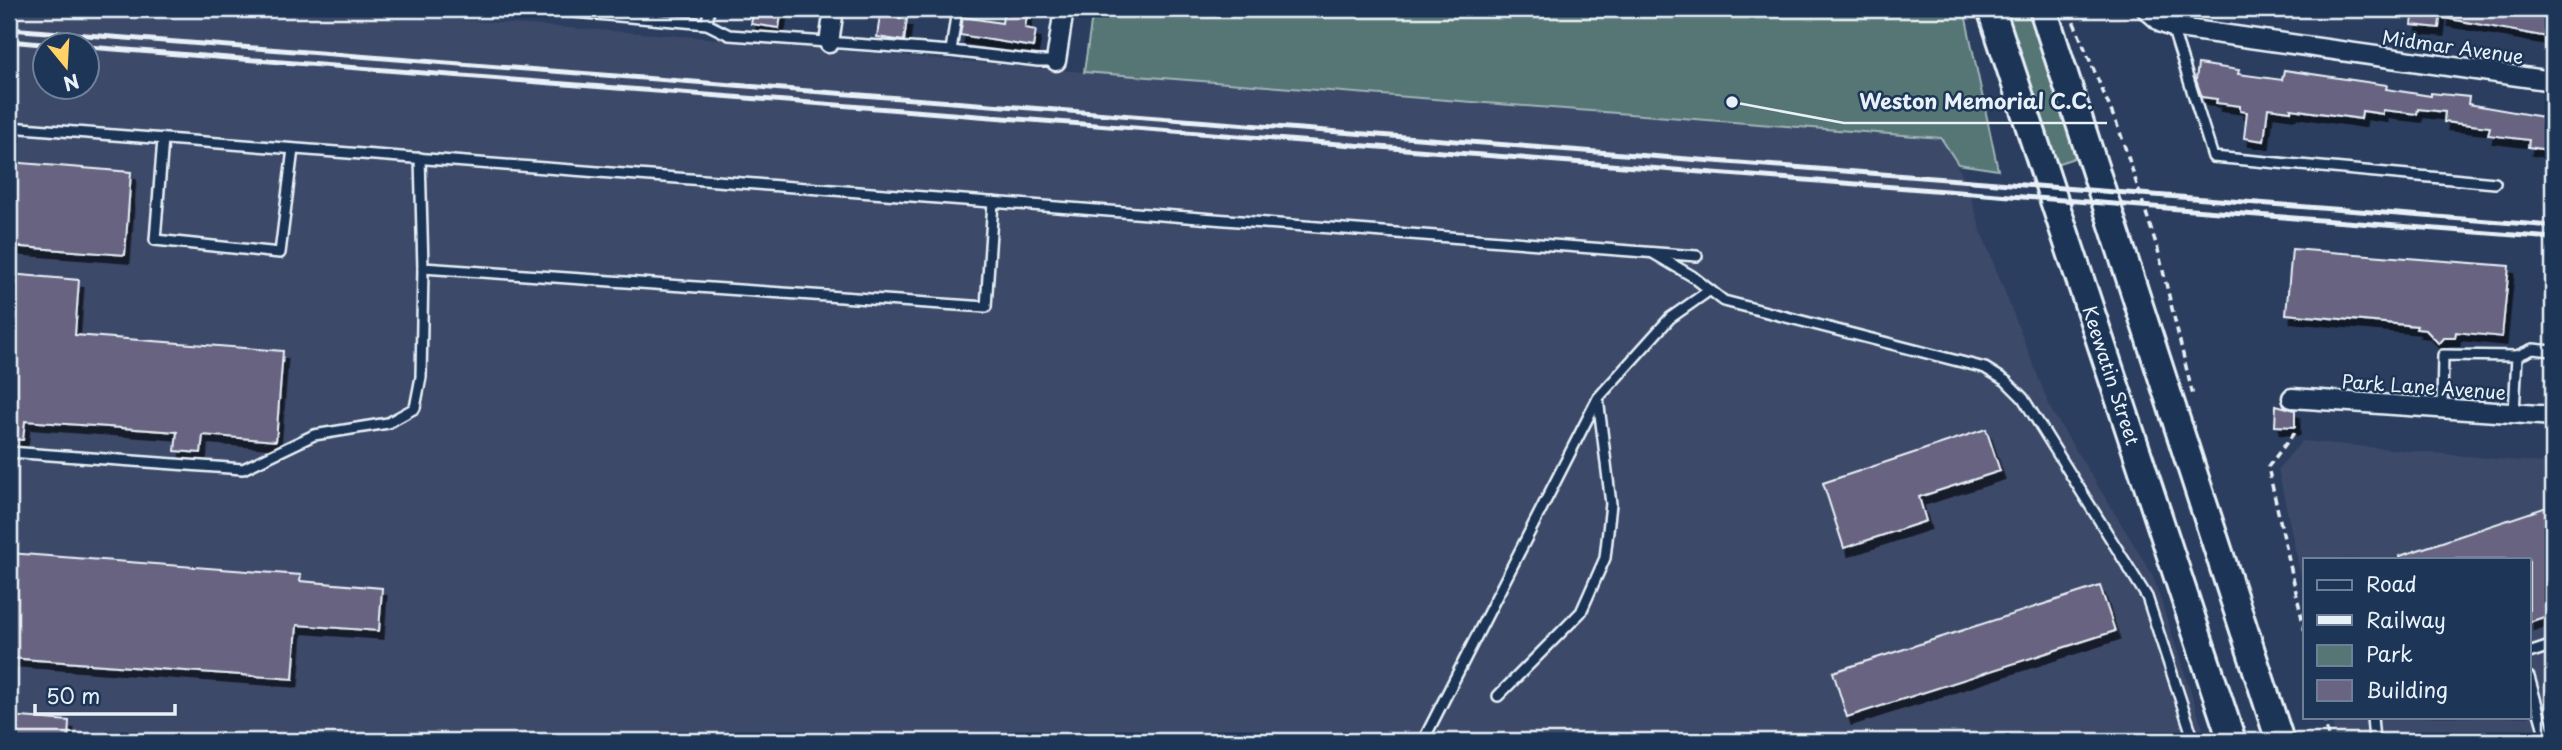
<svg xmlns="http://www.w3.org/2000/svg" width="2562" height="750" font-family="'Playpen Sans',sans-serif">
	<defs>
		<filter id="shadow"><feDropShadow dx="4.5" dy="8" stdDeviation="0" flood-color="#0009"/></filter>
	</defs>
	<rect width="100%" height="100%" fill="#2c3e5f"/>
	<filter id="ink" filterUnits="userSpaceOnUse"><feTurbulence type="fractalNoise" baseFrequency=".0143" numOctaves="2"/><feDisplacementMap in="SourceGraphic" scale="14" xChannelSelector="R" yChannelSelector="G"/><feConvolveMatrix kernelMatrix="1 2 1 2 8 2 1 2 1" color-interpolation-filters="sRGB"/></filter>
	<g filter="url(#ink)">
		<g fill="#3e4969" fill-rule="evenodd">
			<path d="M9,9h299l385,28 391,35 857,66 25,43 16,53 69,176 101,164 55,167h-2198zM46,46h42v42h-42z"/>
			<path d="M2302,441l251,23v277h-217l-5,-24h198v-158h-224v36l-27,-126z"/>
		</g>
		<g fill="#567675" stroke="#9fb4b6" stroke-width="2">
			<path d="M1093,9h871l34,161 -40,-6 -17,-26 -857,-66z"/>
			<path d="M2001,9h29l47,148 -24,8z"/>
		</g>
		<g fill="#686481" stroke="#e8f1f8" stroke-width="2" filter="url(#shadow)">
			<path d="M754,9h28l-3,19 -28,-4z"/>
			<path d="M1004,9h24l-3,19 11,2 -3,17 -73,-12 3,-18 39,6z"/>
			<path d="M2414,9h27l-2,19 -27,-3z"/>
			<path d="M2444,9h109v29l-109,-20z"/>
			<path d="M880,15l27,4 -3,22 -27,-4z"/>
			<path d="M2198,64l41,6 -1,4 44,6 2,-10 103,15 -1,4 45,7v-3l38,4 -1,7 75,13 -1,6 10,1 -4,26 -20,-3 1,-7 -41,-5 2,-8 -46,-5 1,-10 -27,-3 -1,5 -34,-4v4l-21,-3 -1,8 -70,-10v2l-23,-3 -4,33 -20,-3 3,-26 -7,-1v-5l-24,-3 1,-4 -15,-2 -6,-17z"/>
			<path d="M9,162l122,10 -6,83 -116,-9z"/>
			<path d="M2292,249l217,17 -7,71 -46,-5 -1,6h-11l-5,6 -13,-14 -10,-1 1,-3 -131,-12z"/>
			<path d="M9,274l70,6 -4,55 208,16 -7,90 -73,-6 -2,18 -26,-2 2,-19 -152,-11 -2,19 -14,-1z"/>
			<path d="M2276,405l19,5v17l-20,-1z"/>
			<path d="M1986,429l14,42 -81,26 7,24 -82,27 -21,-65z"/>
			<path d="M2553,505v109l-24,8v-63h-128l-1,-3z"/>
			<path d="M9,553l292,22 -1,6 82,7 -3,43 -82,-6 -4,54 -284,-21z"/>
			<path d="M2100,586l15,45 -268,86 -14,-45z"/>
			<path d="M9,716l60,5 -1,20h-59z"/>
		</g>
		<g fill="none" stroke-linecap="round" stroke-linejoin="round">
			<g stroke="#e8f1f8" stroke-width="14">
				<g id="service">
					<path d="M541,9l166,15 22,11 222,16 87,10h18"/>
					<path d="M707,24l2,-15"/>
					<path d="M2172,27l41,130 282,26"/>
					<path d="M951,51l6,-42"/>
					<path d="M9,127l1688,129"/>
					<path d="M163,139l-8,101 125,13 13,-104"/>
					<path d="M420,158l3,110 563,39 7,-105"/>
					<path d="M1653,253l39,23 32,25 261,67 21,13 17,17 124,199 47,144"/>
					<path d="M2517,356l16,-7 20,2"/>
					<path d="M2442,408l1,-53 74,1 -3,57"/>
					<path d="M9,452l234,17 71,-34 74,-12 27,-15 6,-31 2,-109"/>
					<path d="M2529,653l24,-8"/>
					<path d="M2529,677l18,64"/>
					<path d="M1498,696l83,-84 24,-54 6,-54 -13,-106 72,-80 40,-28"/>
					<path d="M2372,717l2,24"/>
					<path d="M1423,741l174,-341"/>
				</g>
			</g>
			<g stroke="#e8f1f8" stroke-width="23">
				<g id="minor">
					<path d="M2146,9l16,14 10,4 381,54"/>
					<path d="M829,43l5,-34"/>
					<path d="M1056,61l8,-52"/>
					<path d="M2292,398l261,18"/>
				</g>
			</g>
			<g stroke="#e8f1f8" stroke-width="32">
				<g id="secondary">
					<path d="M1991,9l241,732"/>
					<path d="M2043,9l237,732"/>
				</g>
			</g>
			<g stroke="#e8f1f8" stroke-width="3.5" stroke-dasharray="7 5" stroke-linecap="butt">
				<path d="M2069,11l51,121 38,118 35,146"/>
				<path d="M2294,433l-26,34 37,165"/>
				<path d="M2324,717l5,24"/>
			</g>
			<use href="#service" stroke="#1d3557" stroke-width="9"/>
			<use href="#minor" stroke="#1d3557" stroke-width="18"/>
			<use href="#secondary" stroke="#1d3557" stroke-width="26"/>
			<g stroke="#e8f1f8" stroke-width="5">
				<path d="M9,29l2544,197"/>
				<path d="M9,41l54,5"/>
				<path d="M88,47l2465,191"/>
			</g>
		</g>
	</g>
	<g text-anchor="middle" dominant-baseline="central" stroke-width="5" stroke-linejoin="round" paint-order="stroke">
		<g font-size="19" fill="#e8f1f8" stroke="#1d3557">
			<text transform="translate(2453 46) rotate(8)">Midmar Avenue</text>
			<text transform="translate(2112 375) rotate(72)">Keewatin Street</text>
			<text transform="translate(2424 386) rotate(4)">Park Lane Avenue</text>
		</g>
	</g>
	<path fill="none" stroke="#e8f1f8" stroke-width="2.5" d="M1732 102L1844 123H2107"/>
	<circle fill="#e8f1f8" stroke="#1d3557" stroke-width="2.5" cx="1732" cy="102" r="7"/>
	<g font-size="21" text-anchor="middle" font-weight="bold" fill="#e8f1f8" stroke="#1d3557" stroke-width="5" stroke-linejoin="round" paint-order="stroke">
		<text x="1976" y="109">Weston Memorial C.C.</text>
	</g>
	<rect width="2562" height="750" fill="none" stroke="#1d3557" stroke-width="35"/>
	<rect x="18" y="18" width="2527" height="715" fill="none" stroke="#e8f1f8" stroke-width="2.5" filter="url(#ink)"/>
	<rect x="2303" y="558" width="228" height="161" fill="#1d3557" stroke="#6e8097" stroke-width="2"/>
	<rect x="2317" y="580" width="35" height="10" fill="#1d3557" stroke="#6e8097" stroke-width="2"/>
	<text x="2366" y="592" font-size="21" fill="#e8f1f8">Road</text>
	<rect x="2317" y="615" width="35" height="10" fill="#e8f1f8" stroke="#6e8097" stroke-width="2"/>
	<text x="2366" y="628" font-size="21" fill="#e8f1f8">Railway</text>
	<rect x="2317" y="645" width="35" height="21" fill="#567675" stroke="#6e8097" stroke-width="2"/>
	<text x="2366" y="662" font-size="21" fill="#e8f1f8">Park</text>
	<rect x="2317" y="680" width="35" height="21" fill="#686481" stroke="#6e8097" stroke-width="2"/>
	<text x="2366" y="698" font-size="21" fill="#e8f1f8">Building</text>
	<g transform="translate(66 66) rotate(162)"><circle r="33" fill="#1d3557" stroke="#6e8097" stroke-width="2"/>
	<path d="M0-5L12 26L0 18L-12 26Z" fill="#ffd166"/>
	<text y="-10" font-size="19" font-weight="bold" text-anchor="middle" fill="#e8f1f8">N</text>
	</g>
	<path d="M35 704v10h140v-10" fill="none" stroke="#e8f1f8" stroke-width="3.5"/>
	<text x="46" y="704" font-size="21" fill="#e8f1f8" stroke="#1d3557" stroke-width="5" paint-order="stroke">50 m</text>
</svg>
